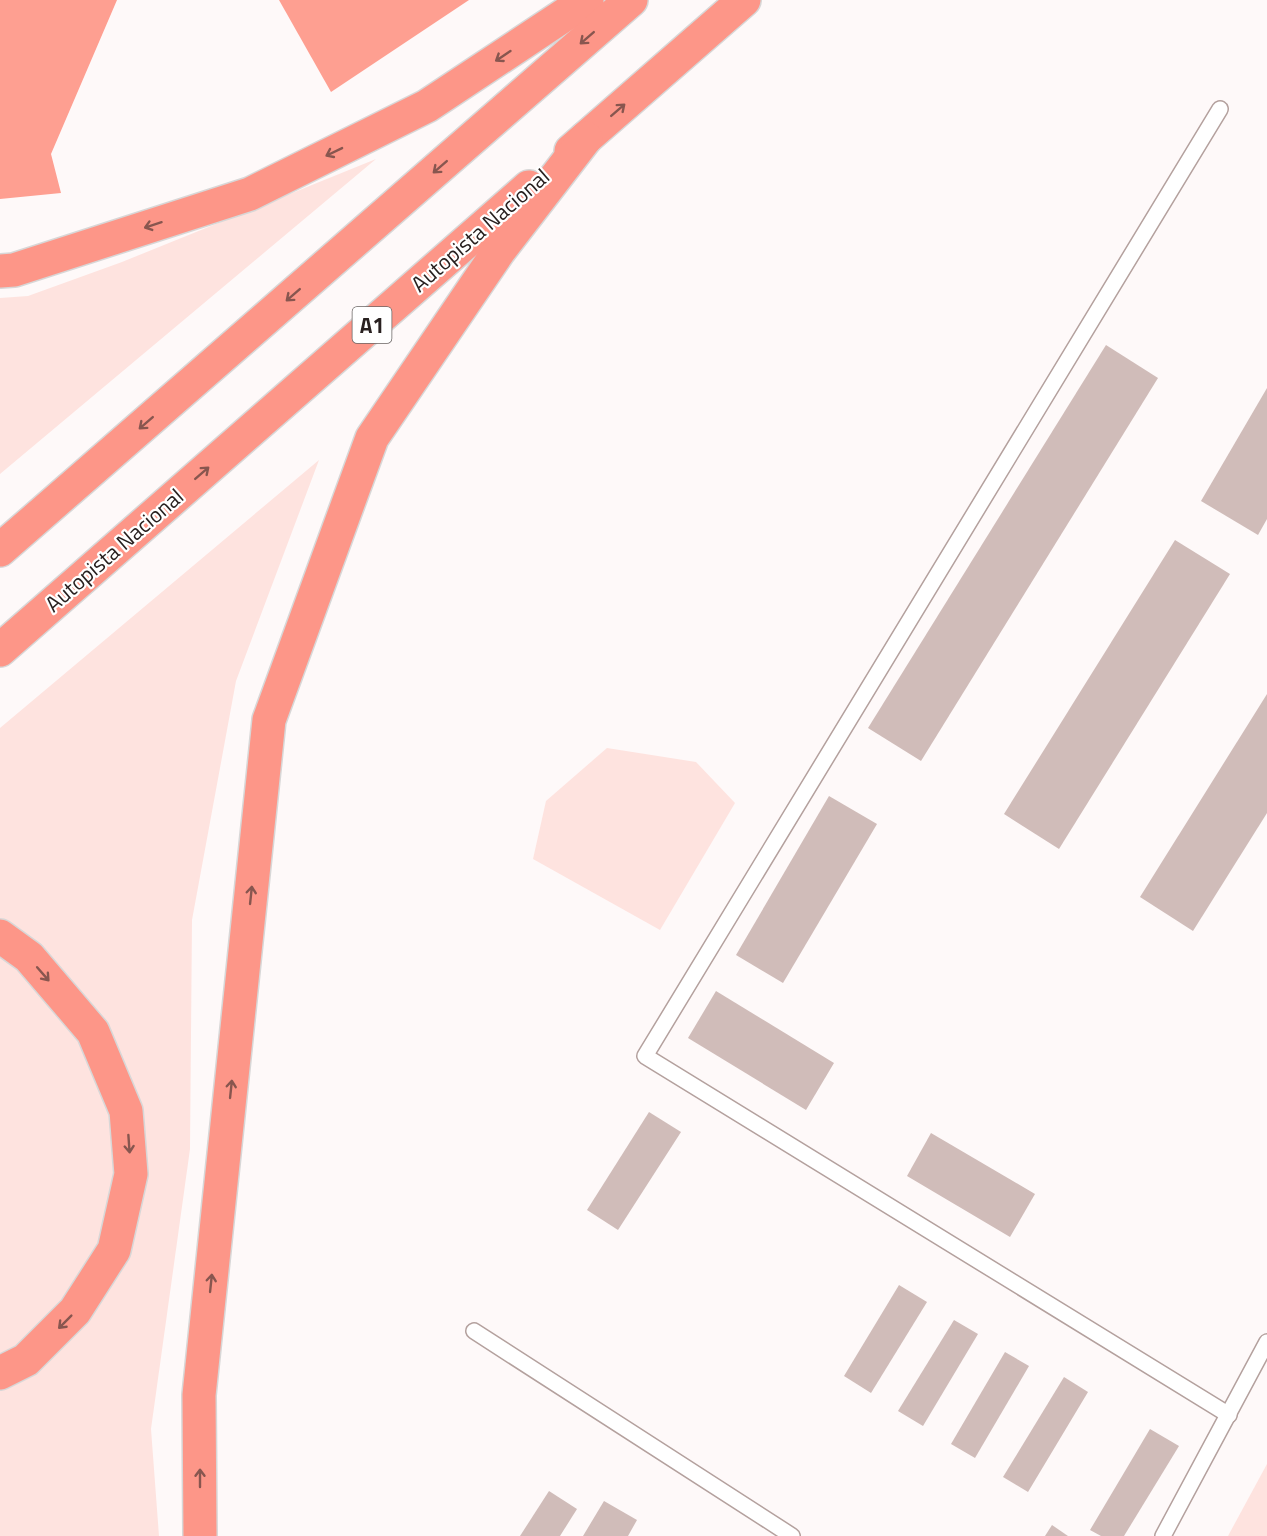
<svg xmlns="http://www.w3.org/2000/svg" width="1267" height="1536" font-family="'Titillium Web',sans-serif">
	<rect width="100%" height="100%" fill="#fef9f9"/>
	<g fill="#fee3df">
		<path d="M376,159l-376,315v-176l28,-2 94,-34z"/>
		<path d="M319,460l-83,221 -44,239 -2,229 -39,280 8,107h-159v-808z"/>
		<path d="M607,748l89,14 39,41 -75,127 -127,-71 13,-58z"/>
		<path d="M1267,1464v72h-39z"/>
	</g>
	<g fill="#fe9f91">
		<path d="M0,0h117l-66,154 10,39 -61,6z"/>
		<path d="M279,0h190l-138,92z"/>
	</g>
	<g fill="#d0bcb9">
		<path d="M1106,345l52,33 -237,383 -53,-33z"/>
		<path d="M1267,388v131l-9,16 -57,-34z"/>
		<path d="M1175,540l55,34 -171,275 -55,-35z"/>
		<path d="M1267,694v119l-74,118 -53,-34z"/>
		<path d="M829,796l48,28 -94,159 -47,-28z"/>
		<path d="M716,991l118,72 -28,47 -118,-72z"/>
		<path d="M649,1112l32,20 -63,98 -31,-20z"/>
		<path d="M931,1133l104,61 -25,43 -103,-61z"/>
		<path d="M899,1285l28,17 -56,91 -27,-17z"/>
		<path d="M954,1320l24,14 -55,92 -25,-15z"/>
		<path d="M1005,1352l24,14 -54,92 -24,-14z"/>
		<path d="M1064,1377l24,15 -60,100 -25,-15z"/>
		<path d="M1150,1429l29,17 -55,90h-23l-11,-6z"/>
		<path d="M549,1491l28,18 -17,27h-40z"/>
		<path d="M604,1501l33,19 -9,16h-45z"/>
		<path d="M1052,1525l16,11h-23z"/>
	</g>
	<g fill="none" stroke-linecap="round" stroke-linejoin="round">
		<g stroke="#b4a19e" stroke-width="18">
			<g id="service">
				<path d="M1220,109l-575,947 584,359"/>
				<path d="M474,1331l318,205"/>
				<path d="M1163,1536l104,-194"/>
			</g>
		</g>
		<g stroke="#d8d7d7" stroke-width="36">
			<g id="motorway">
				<path d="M571,151l173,-151"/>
				<path d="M0,271l14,-1 236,-76 177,-88 160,-106"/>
				<path d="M0,550l631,-550"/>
				<path d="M0,650l529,-463"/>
				<path d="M0,936l29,21 64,75 33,79 5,63 -17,76 -39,61 -49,49 -26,13"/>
				<path d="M200,1536l-1,-141 70,-675 103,-282 127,-187 87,-113"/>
			</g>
		</g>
		<use href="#service" stroke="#fff" stroke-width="15"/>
		<use href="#motorway" stroke="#fd9688" stroke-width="33"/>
	</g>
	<defs><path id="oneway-shaft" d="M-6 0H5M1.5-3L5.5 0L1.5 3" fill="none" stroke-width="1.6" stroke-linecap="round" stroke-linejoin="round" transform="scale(1.5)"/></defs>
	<g stroke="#88564f">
		<use href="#oneway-shaft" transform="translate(587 38) rotate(139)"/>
		<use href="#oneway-shaft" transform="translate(503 56) rotate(146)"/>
		<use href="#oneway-shaft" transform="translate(618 110) rotate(-41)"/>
		<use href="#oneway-shaft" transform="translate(334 152) rotate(154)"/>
		<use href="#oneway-shaft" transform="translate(440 167) rotate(139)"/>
		<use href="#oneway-shaft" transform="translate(153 225) rotate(162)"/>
		<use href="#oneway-shaft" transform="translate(293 295) rotate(139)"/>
		<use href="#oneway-shaft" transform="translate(146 423) rotate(139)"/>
		<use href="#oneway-shaft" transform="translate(202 473) rotate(-41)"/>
		<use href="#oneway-shaft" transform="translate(251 895) rotate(-84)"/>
		<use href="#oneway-shaft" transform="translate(43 974) rotate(49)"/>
		<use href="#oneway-shaft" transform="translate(231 1089) rotate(-84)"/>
		<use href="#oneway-shaft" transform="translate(129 1144) rotate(86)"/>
		<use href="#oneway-shaft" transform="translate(211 1283) rotate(-84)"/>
		<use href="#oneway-shaft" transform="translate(65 1322) rotate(135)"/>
		<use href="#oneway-shaft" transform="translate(200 1478) rotate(-90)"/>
	</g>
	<g text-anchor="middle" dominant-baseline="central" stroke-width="4.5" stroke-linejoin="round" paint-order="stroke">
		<rect fill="#fff" stroke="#696463" stroke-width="1.5" x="352.5" y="307" width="39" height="36" rx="4.5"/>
		<g font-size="21" font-weight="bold" fill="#292120">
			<text x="372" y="325">A1</text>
		</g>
		<g font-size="22" fill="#292120" stroke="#fff">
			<text transform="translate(480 230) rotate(-41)">Autopista Nacional</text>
			<text transform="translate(114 550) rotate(-41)">Autopista Nacional</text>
		</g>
	</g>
</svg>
